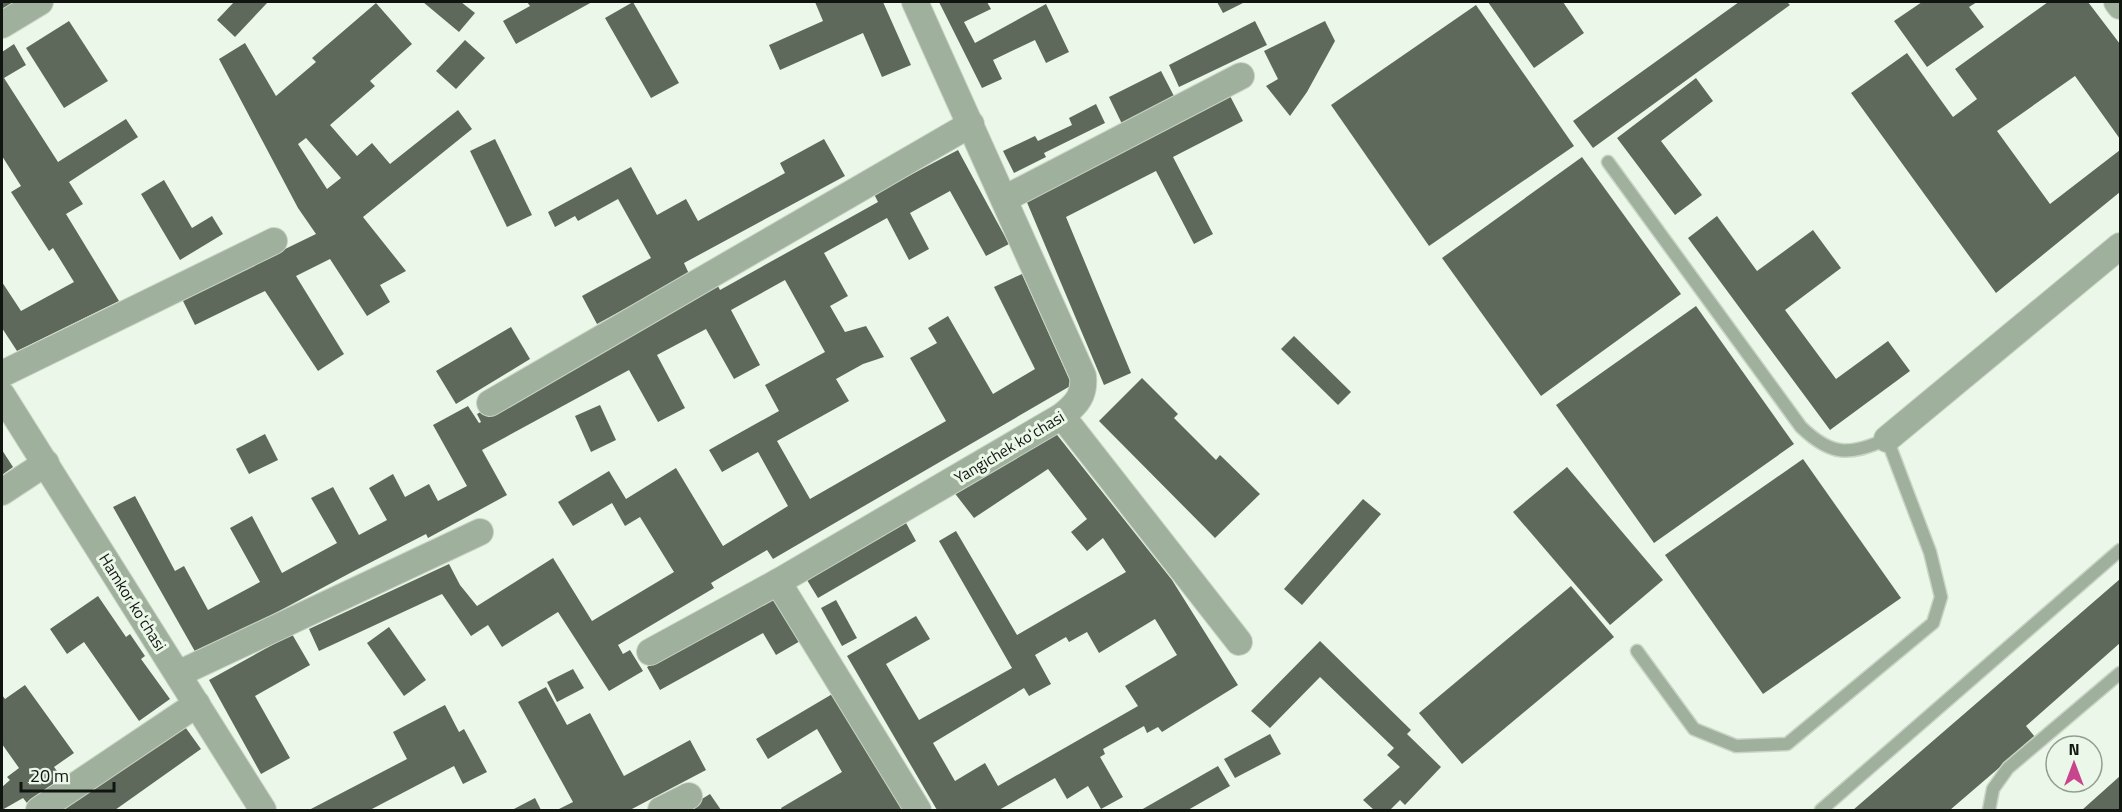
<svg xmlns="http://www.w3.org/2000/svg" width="2122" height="812" font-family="'Titillium Web',sans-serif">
	<rect width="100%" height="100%" fill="#ebf8e9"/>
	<g fill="#5e695c" fill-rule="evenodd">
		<path d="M2,2h15l-15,10z"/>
		<path d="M234,2h34l-33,35 -18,-17z"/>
		<path d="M423,2h38l14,11 -16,19z"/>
		<path d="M527,2h65l-76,42 -13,-23 27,-15z"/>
		<path d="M633,2l46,81 -28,15 -46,-80z"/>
		<path d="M815,2h68l28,63 -29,12 -19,-44 -83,37 -11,-25 54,-24z"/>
		<path d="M939,2h48l4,7 -27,13 11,21 71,-39 23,48 -23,11 -11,-23 -42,20 9,19 -20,9z"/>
		<path d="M1217,2h28l-22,11z"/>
		<path d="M1488,2h75l21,31 -50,35z"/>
		<path d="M1739,2h48l3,3 -197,143 -20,-27z"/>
		<path d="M1922,2h55l-8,5 15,20 -57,40 -33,-46z"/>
		<path d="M2048,2h40l32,42v95l-45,-63 -78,55 53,73 70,-54v42l-124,101 -145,-200 56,-40 46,64 24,-18 -22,-30z"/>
		<path d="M376,3l36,41 -42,37 5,5 -45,39 27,31 15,-13 18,21 68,-54 14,19 -109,88 43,54 -26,14 10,17 -23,14 -37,-57 -34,17 48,78 -26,17 -53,-80 -70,34 -13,-26 134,-65 -18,-26 -79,-149 26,-16 31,53 40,-34 -4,-4zM306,138l35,40 -14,11 -29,-45z"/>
		<path d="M1476,5l98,141 -145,100 -98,-141z"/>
		<path d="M69,21l39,60 -44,27 -38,-60z"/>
		<path d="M1255,21l12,24 -88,42 -10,-22z"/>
		<path d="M1325,21l10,20 -28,51 -17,24 -24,-30 12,-7 -14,-28z"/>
		<path d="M465,40l20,18 -29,31 -20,-18z"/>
		<path d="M14,44l12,21 -22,13 54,84 68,-43 12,18 -69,45 14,22 -17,10 53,87 -102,50 -15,-23v-46l19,29 53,-29 -21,-34 -4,3 -38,-59 10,-6 -19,-30v-104z"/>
		<path d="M1161,71l15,29 -53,26 -14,-29z"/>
		<path d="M1696,78l17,23 -52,40 41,54 -27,20 -58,-77z"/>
		<path d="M1229,94l14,27 -70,36 40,77 -19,10 -38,-73 -90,46 65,156 -27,12 -78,-185z"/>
		<path d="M1096,104l9,19 -61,30 2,4 -32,16 -11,-22 32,-15 3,5 34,-16 -3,-7z"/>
		<path d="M495,139l37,76 -25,12 -37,-76z"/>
		<path d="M824,139l21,37 -161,87 5,11 -92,50 -15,-28 69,-38 -33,-59 -40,22 -3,-5 -20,11 -7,-15 83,-45 26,48 29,-16 12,22 87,-48 -5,-10z"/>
		<path d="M958,150l51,94 -23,12 -36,-65 -40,22 19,36 -20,11 -22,-42 -63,35 24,43 -18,10 15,26 21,-6 18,31 -21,7 -27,15 13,22 -72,40 33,58 136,-78 -36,-63 27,-15 -9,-15 20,-12 45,78 42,-25 -41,-82 28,-13 50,111 -299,174 -6,-9 -56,33 3,5 -96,57 5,9 7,-4 13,21 -34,20 -51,-79 -56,35 -14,-22 -17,11 -29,-42 -123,57 -10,-22 140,-65 11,21 17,21 76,-48 39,63 82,-49 -34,-55 -15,9 -13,-23 -39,23 -15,-24 51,-31 17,28 50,-31 47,78 65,-40 -30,-54 -36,20 -13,-22 70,-39 -14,-26 60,-33 -40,-72 -54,30 29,55 -26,14 -28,-50 -49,26 28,53 -27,14 -29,-52 -147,80 25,45 -79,43 -2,-4 -74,38 -155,83 -84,-148 22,-11 40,75 9,-5 24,44 52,-28 -30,-54 22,-12 30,57 55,-30 -26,-45 22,-11 26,48 28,-15 -18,-32 24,-14 12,23 24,-13 9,17 29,-15 -34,-61 35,-19 11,17 2,-1 -4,-8 240,-130 3,6 158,-88 -4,-8z"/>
		<path d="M1582,157l99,137 -140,102 -99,-138z"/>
		<path d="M164,180l28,48 20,-12 11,18 -43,26 -39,-66z"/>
		<path d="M1717,216l40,55 56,-41 28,38 -56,42 51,69 52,-38 22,30 -80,59 -142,-192z"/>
		<path d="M1696,306l98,138 -140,99 -98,-138z"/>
		<path d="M511,327l19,32 -74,45 -20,-33z"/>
		<path d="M1294,336l57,56 -13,13 -57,-56z"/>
		<path d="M1142,378l36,36 -4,4 42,42 4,-5 40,39 -45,44 -116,-117z"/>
		<path d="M600,405l16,35 -25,12 -16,-36z"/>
		<path d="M1054,431l118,149 66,105 -76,47 -4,-5 -11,6 -3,-7 -41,23 2,5 -5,3 23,40 -22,12 -13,-23 -21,13 -12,-21 -56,32h-62l-90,-154 69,-40 14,23 -44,25 33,56 93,-52 -73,-127 17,-10 61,104 109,-63 -23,-34 -16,13 -16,-19 16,-13 -39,-50 -74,49 -21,-27zM1155,619l22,36 -52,31 13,20 -140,80 -13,-23 -30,18 -22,-38 91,-55 5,8 22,-12 -16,-29 31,-18 3,5 18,-10 12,21z"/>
		<path d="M265,434l13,26 -29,14 -13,-25z"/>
		<path d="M2,450l11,17 -11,8z"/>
		<path d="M1803,459l98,139 -138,96 -98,-139z"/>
		<path d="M1567,467l96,113 -53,45 -97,-113z"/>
		<path d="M1363,499l18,15 -79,91 -18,-16z"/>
		<path d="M906,523l10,18 -98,57 -11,-18z"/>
		<path d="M2120,579v64l-94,83 9,11 -85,73h-97z"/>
		<path d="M1571,586l43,51 -152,127 -43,-51z"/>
		<path d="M777,595l25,45 -26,15 -13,-22 -103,57 -13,-23z"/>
		<path d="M98,596l28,41 4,-3 15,22 -4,3 29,40 -31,22 -55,-79 -17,12 -17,-25z"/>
		<path d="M836,600l21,38 -15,8 -21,-38z"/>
		<path d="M389,627l37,53 -22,16 -37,-53z"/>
		<path d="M292,634l18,31 -55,31 35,62 -29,16 -52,-94z"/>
		<path d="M1320,641l91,89 -4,4 34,33 -36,38 -5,-5 -10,10h-16l-11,-10 37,-33 -13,-12 7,-7 -74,-71 -50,51 -19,-17z"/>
		<path d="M573,669l11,19 -27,14 -10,-20z"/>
		<path d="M25,685l49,68 -20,14 8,11 -35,25 -4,-5 -21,12v-23l8,-7 -3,-3 12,-9 -17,-24v-49l3,4z"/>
		<path d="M546,687l21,38 23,-12 34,63 66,-36 16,30 -76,40h-73l16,-8 -55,-100z"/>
		<path d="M834,693l70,117h-122l-1,-2 61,-36 -25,-43 -49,30 -12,-20z"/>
		<path d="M445,705l14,27 5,-3 23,43 -24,12 -9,-18 -84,44h-61l98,-51 -14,-27z"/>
		<path d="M183,724l18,25 -86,61h-53z"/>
		<path d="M1270,734l11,20 -46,24 -11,-19z"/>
		<path d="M1218,766l12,20 -42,24h-47z"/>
		<path d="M2120,776v34h-38z"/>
		<path d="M710,794l11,16h-37z"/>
		<path d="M535,798l6,12h-29z"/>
	</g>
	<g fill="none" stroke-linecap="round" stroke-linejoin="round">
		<g stroke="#c8d4c6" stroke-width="15">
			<g id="service">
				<path d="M1608,162l193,265c30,29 48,29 86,12l43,113 11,45 -8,26 -146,121 -51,2 -42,-17 -57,-78"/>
				<path d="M1821,810l299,-260"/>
				<path d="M1989,810l4,-21 15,-21 112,-95"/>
			</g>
		</g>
		<g stroke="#c8d4c6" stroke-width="28">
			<g id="minor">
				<path d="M2117,2l3,4"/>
				<path d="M2,25l38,-23"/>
				<path d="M1004,199l237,-123"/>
				<path d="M2,374l272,-133"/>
				<path d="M2,395l261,415"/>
				<path d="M490,403l481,-279"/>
				<path d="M1062,416l177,226"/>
				<path d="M1887,439l233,-193"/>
				<path d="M2,492l44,-29"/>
				<path d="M778,582l140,228"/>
				<path d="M650,652l128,-70 284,-166c15,-12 23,-21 21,-40l-168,-374"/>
				<path d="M178,674l302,-142"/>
				<path d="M39,810l158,-106"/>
				<path d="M661,810l28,-14"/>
			</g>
		</g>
		<use href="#service" stroke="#9fb09c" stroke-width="12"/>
		<use href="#minor" stroke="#9fb09c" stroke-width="26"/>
	</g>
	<g text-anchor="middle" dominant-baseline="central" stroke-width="6" stroke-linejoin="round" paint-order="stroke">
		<g font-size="16" fill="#111510" stroke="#ebf8e9">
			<text transform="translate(1009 447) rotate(-31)">Yangichek koʻchasi</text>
			<text transform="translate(133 602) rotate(58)">Hamkor koʻchasi</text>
		</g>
	</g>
	<rect width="2122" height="812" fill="none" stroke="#111510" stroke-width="6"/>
	<g transform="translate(2074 764)"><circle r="28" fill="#ebf8e9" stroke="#949d92" stroke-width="1.5"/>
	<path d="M0-4.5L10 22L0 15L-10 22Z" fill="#c8458d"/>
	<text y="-9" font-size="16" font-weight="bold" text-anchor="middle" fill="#111510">N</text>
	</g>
	<path d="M21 782v9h93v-9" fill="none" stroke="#111510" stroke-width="3"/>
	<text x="30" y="782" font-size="18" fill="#111510" stroke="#ebf8e9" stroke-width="4.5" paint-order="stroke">20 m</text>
</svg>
